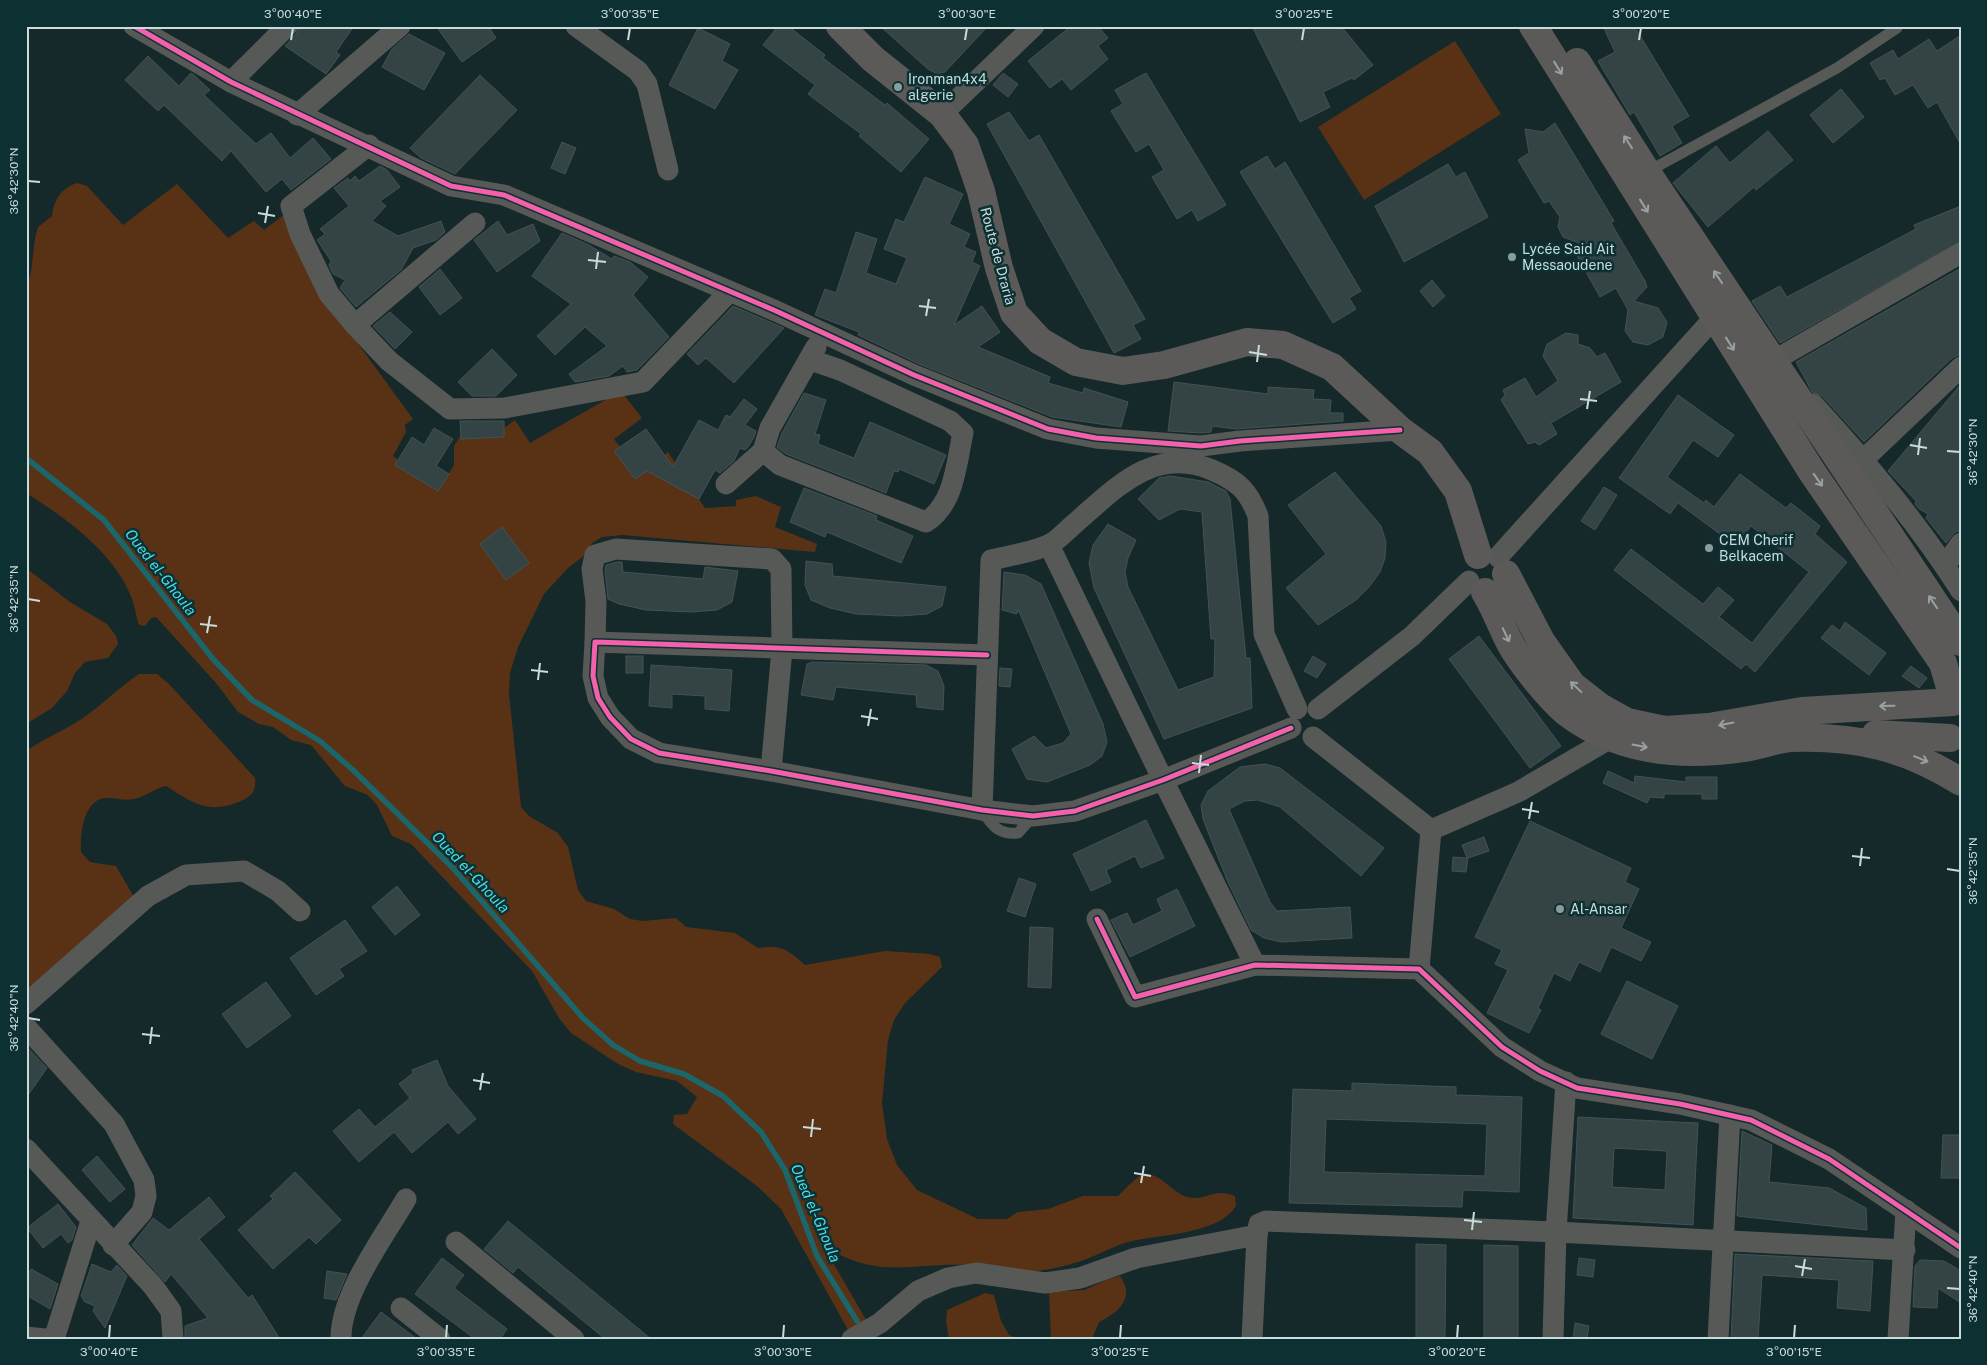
<svg xmlns="http://www.w3.org/2000/svg" width="1987" height="1365" font-family="'Public Sans',sans-serif">
	<rect width="100%" height="100%" fill="#15282a"/>
	<g fill="#593215">
		<path d="M1455,41l46,73 -137,86 -46,-73z"/>
		<path d="M77,183l10,3 36,39 54,-41 51,54 26,-17 10,9 21,-16 58,109 70,96 -8,6 1,7 -13,24 48,31 13,-22v-19l11,-17 6,10 29,-18 4,7 11,-8 15,23 91,-52 21,27 -28,21 27,35 27,-22 37,56 31,-2v-6l20,-4 25,11 -6,20 42,17 -2,8 -193,-17 -20,2 -10,6 -7,12 -17,13 -24,26 -26,53 -8,26 -1,21 12,113 8,9 29,17 10,14 10,43 8,11 28,8 16,10 13,2 33,-3 10,9 49,6 23,15c24,-3 29,1 47,17l80,-14 45,3 10,3 2,10 -37,36 -11,17 -6,20 -6,63 5,36 10,26 20,25 61,29h29l11,-7 30,-3 35,-13h35c6,-5 20,-22 27,-22 19,0 29,23 48,24 18,0 22,-10 42,-2l1,10c-18,29 -77,28 -108,36 -14,4 -26,11 -39,16 -15,6 -35,11 -51,13 -23,2 -46,-5 -68,-6 -59,-3 -92,16 -147,-20l54,94h-24l-72,-130 -24,-23 -84,-62 1,-9 13,-1 10,-17 -20,-16 -41,-9 -18,-8 -47,-31 -12,-15 -27,-47 -121,-127 -19,-8 -15,-31 -9,-10 -23,-9 -34,-41 -20,-5 -18,-13 -14,-3 -21,-12 -22,-29 -60,-66 -5,1 -6,8 -6,-1c-3,-8 -4,-18 -7,-26 -17,-46 -66,-81 -106,-106v-205c9,-20 5,-41 12,-61l14,-11c2,-16 9,-28 25,-33z"/>
		<path d="M26,568l44,34 37,22 9,12 2,8 -10,14 -23,4 -10,11 -8,18 -15,17 -26,16z"/>
		<path d="M139,674h18l12,10 86,94c1,13 -2,17 -14,23 -33,14 -48,2 -75,-15 -11,2 -21,11 -32,13 -10,2 -17,-1 -27,-1 -24,0 -27,37 -26,54l9,10 26,4 19,33 -109,92v-240c17,-12 37,-20 54,-31 21,-14 38,-32 59,-46z"/>
		<path d="M1120,1276c16,22 -2,37 -21,46l-7,17h-41l-2,-47 35,-2 25,-11z"/>
		<path d="M985,1293l9,2 7,26 8,14 10,4h-70l-3,-18 1,-11z"/>
	</g>
	<g fill="none" stroke-linecap="round" stroke-linejoin="round">
		<path stroke="#1b666b" stroke-width="5.5" d="M26,458l78,62 109,139 39,41 68,41 33,29 100,98 130,150 30,27 27,16 44,13 39,22 38,36 24,38 32,86 40,65"/>
	</g>
	<g fill="#344445" stroke="#435254" fill-rule="evenodd">
		<path d="M299,26h55l-18,26 4,3 -14,19 -41,-28 11,-12z"/>
		<path d="M436,26h52l8,12 -34,24z"/>
		<path d="M778,26h10l37,29 -2,3 62,47 2,-2 42,36 -28,33 -42,-36 2,-2 -53,-40 7,-9 -52,-40z"/>
		<path d="M880,26h108l-43,46 -8,2 -9,-5z"/>
		<path d="M1071,26h27l10,12 -10,8 10,13 -37,31 -9,-11 -12,9 -22,-27z"/>
		<path d="M1252,26h89l32,39 -19,15 -2,-2 -29,14 7,15 -30,15z"/>
		<path d="M1603,26h31l55,90 -17,10 10,17 -22,13 -26,-44 -4,3 -32,-54 17,-9z"/>
		<path d="M698,28l32,16 -8,17 16,9 -23,39 -46,-24z"/>
		<path d="M409,34l36,19 -21,37 -42,-23 10,-18z"/>
		<path d="M1961,35v110l-24,-43 -9,6 -15,-23 -18,10 -10,-17 -5,2 -10,-17 23,-13 5,9 31,-20 8,12z"/>
		<path d="M148,56l31,30 12,-13 4,3 15,14 -6,5 52,49 15,-11 19,25 23,-20 18,21 -40,31 -9,-11 -16,13 -35,-41 -9,10 -58,-56 -6,6 -33,-31z"/>
		<path d="M1003,73l15,11 -10,13 -15,-12z"/>
		<path d="M1146,73l80,132 -28,16 -6,-11 -15,9 -25,-42 12,-7 -15,-26 -13,8 -25,-41 12,-7 -8,-14z"/>
		<path d="M480,75l37,35 -62,64 -34,-16 -11,-10z"/>
		<path d="M1841,89l23,28 -31,26 -23,-28z"/>
		<path d="M1009,112l20,29 10,-6 106,184 -12,6 8,14 -27,14 -127,-229z"/>
		<path d="M1555,123l59,98 -3,2 34,58 2,6 -13,14 24,7 9,14 -4,15 -15,8 -15,-3 -8,-11 3,-21 -12,-22 -16,9 -23,-41 15,-8 -29,-11 -5,-10 2,-10 -11,-16 -5,2 -26,-43 11,-7 -4,-24 18,3z"/>
		<path d="M1768,131l25,29 -37,30 -2,-3 -46,40 -35,-44 43,-37 14,17z"/>
		<path d="M562,142l14,6 -11,26 -14,-6z"/>
		<path d="M1267,156l8,13 10,-7 76,129 -12,7 7,11 -23,14 -93,-151z"/>
		<path d="M1448,164l8,13 9,-5 23,45 -84,45 -29,-56z"/>
		<path d="M380,166l7,4 13,17 -20,14 6,5 -14,15 26,15 43,-15 4,11 -9,8 -23,8 -12,22 -45,37 -16,-19 5,-8 -12,-6 -4,-9 2,-4 -14,-21 8,-6 -5,-5 29,-23 -15,-18 14,-10 2,3 5,-5 4,5z"/>
		<path d="M925,177l38,17 -14,30 21,10 -6,13 12,5 -4,10 8,4 -26,59 28,-19 18,26 -22,15 72,30 -2,6 35,10 1,-5 44,14 -7,25 -69,-10 -133,-53 -61,-29 1,-3 -44,-17 10,-26 11,4 20,-61 21,7 -11,34 30,11 11,-26 -23,-9 12,-30 8,3z"/>
		<path d="M1961,206v35l-181,102 -28,-42 28,-15 7,11 129,-68 -2,-4z"/>
		<path d="M498,221l9,14 26,-11 7,17 -43,31 -23,-32z"/>
		<path d="M562,233l27,12 23,14 2,-3 16,6 18,15 -15,18 36,42 -32,33 -10,2 -4,-6 -14,10 -34,6 -6,-8 38,-28 -22,-19 -30,28 -18,-19 34,-32 -39,-28z"/>
		<path d="M1961,268v86l-9,4 -88,84 -42,-46 -10,-4 -16,-30z"/>
		<path d="M440,269l22,29 -22,17 -21,-28z"/>
		<path d="M1432,280l13,16 -12,11 -13,-16z"/>
		<path d="M733,306l51,22 -50,55 -28,-25 -8,7 -11,-11z"/>
		<path d="M390,312l22,20 -17,17 -22,-23z"/>
		<path d="M1566,333l12,2v9l12,4 7,9 8,-4 16,29 -70,41 6,11 -18,11 -4,-3 -7,2 -27,-44 4,-5 -2,-5 22,-12 11,19 22,-16 -15,-25 4,-12z"/>
		<path d="M492,349l25,26 -21,21h-24l-14,-14z"/>
		<path d="M1174,382l94,12v-7l46,3 -1,9 18,1 -1,13h13v8l-107,8 -24,-3 -1,6 -10,1 -33,-2z"/>
		<path d="M1961,384v147l-6,1 -9,11 -20,-25 2,-4 -9,-5 -4,-5 1,-3 -28,-30z"/>
		<path d="M804,393l22,7 -11,34 5,1 -2,9 36,14 16,-36 76,33 -12,29 -35,-15 -1,3 -4,-1 -8,22 -100,-39 -9,-7 5,-14z"/>
		<path d="M1678,395l56,40 -16,22 -25,-17 -26,37 37,26 2,-3 8,7 26,-33 46,34 5,-5 29,23 -5,8 32,28 -92,110 -9,-8 -5,5 -127,-99 17,-21 72,55 15,-17 16,13 -15,17 33,26 57,-71 -58,-46 -15,20 -58,-43 -8,11 -51,-36z"/>
		<path d="M744,399l13,10 -12,16 11,6 -2,6 -6,10 -3,3 -5,-2 -6,13 -14,12 -5,-3 -16,29 -52,-28 -12,8 -21,-28 32,-22 27,38 26,-47 19,10 8,-15 4,2z"/>
		<path d="M460,421h44v16l-43,2z"/>
		<path d="M434,428l19,11 -17,27 13,8 -11,17 -43,-26 17,-28 12,8z"/>
		<path d="M1335,472l46,54 5,16 -1,16 -5,14 -11,15 -13,13 -38,25 -32,-37 40,-34 -38,-49z"/>
		<path d="M1171,476l37,6 18,9 4,8 16,159h4l2,50 -88,31 -70,-151 -5,-25 4,-18 15,-21 28,16 -8,18 -3,14 3,15 50,103 36,-13 1,-38h-4l-9,-127 -22,-3 -21,11 -21,-21 21,-21z"/>
		<path d="M1604,487l13,8 -22,35 -14,-9z"/>
		<path d="M804,488l73,28 -1,4 37,16 -12,27 -74,-31 -2,5 -35,-15z"/>
		<path d="M502,527l27,36 -23,17 -26,-36z"/>
		<path d="M806,561l26,3 1,12 113,11 -4,19 -15,8 -26,2 -45,-2 -26,-6 -19,-8 -6,-15z"/>
		<path d="M617,562h5l1,10 80,7 2,-12 33,4 -6,31 -15,8 -26,2 -45,-2 -27,-6 -11,-5 -3,-29 1,-5z"/>
		<path d="M1004,572l21,3 16,9 62,140 4,18 -5,14 -12,9 -43,17 -20,-3 -15,-30 22,-13 12,12 17,-5 8,-9 -53,-125 -1,5 -15,-4z"/>
		<path d="M1845,622l41,31 -17,22 -48,-37 11,-13 8,6z"/>
		<path d="M1479,636l82,110 -31,22 -81,-109z"/>
		<rect x="626" y="656" width="17" height="17"/>
		<path d="M1313,656l13,8 -9,14 -13,-7z"/>
		<path d="M812,662l114,3 12,6 6,15 -1,24 -26,-3 -1,-12 -80,-8 -3,13 -32,-5 6,-31z"/>
		<path d="M651,665l81,5 -3,41 -24,-2v-13l-33,-2v14l-23,-2z"/>
		<path d="M1911,666l16,12 -8,10 -17,-12z"/>
		<path d="M1000,668l12,1 -2,18 -11,-1z"/>
		<path d="M1265,764l15,4 104,80 -23,28 -81,-69 -22,-7 -13,1 -16,8 41,93 7,9 73,-4 2,31 -71,4 -17,-4 -13,-8 -24,-50 -24,-61 -2,-14 7,-14 32,-24z"/>
		<path d="M1608,771l26,12 1,-7 51,6v-5h31v22h-15v-5h-38v4l-14,-1 -3,6 -44,-20z"/>
		<path d="M1146,820l18,38 -23,10 -6,-12 -29,14 5,12 -20,9 -18,-37z"/>
		<path d="M1530,821l101,47 -6,14 14,7 -18,39 30,14 -10,19 -30,-14 -11,25 -21,-10 -9,19 -16,-8 -16,35 3,2 -12,23 -42,-20 21,-43 -13,-6 7,-14 -27,-13z"/>
		<path d="M1484,837l5,14 -21,7 -2,14 -14,-1 1,-14 14,1 -5,-13z"/>
		<path d="M1019,878l17,6 -11,33 -18,-6z"/>
		<path d="M397,886l23,29 -25,20 -23,-28z"/>
		<path d="M1177,889l18,37 -65,31 -19,-37 16,-7 6,12 29,-14 -5,-12z"/>
		<path d="M345,920l22,31 -28,18 5,7 -28,19 -26,-37z"/>
		<path d="M1030,927l23,1 -2,60 -23,-1z"/>
		<path d="M1627,981l51,25 -26,53 -51,-25z"/>
		<path d="M266,982l25,34 -44,32 -25,-34z"/>
		<path d="M26,1046l21,22 -21,30z"/>
		<path d="M437,1060l11,26 28,33 -18,15 -10,-12 -36,31 -18,-21 -35,30 -26,-31 26,-22 16,18 35,-29 -11,-14 14,-11 -1,-3z"/>
		<path d="M1352,1083l104,4v8l66,2 -3,95 -56,-2 -1,17 -173,-4 4,-114 59,2zM1326,1119l161,5 -2,52 -161,-4z"/>
		<path d="M1578,1117l120,6 -5,102 -120,-7zM1614,1148l53,3 -2,39 -53,-3z"/>
		<path d="M1742,1131l30,14 -3,37 60,6 37,20 1,22 -130,-14z"/>
		<path d="M1943,1135h18v43h-20z"/>
		<path d="M97,1156l28,33 -15,13 -28,-32z"/>
		<path d="M295,1172l46,48 -25,24 -7,-7 -36,32 -35,-39 35,-31 -3,-3z"/>
		<path d="M209,1197l16,20 -26,22 49,59 4,-3 28,44h-95v-13l23,-8 -37,-44 -6,8 -33,-37 21,-27 16,12z"/>
		<path d="M58,1204l18,23 -4,13 -4,3 -7,-9 -18,14 -16,-20z"/>
		<path d="M508,1221l143,118h-46l-87,-72 -5,6 -29,-24z"/>
		<path d="M1416,1244l30,1 -1,94h-29z"/>
		<path d="M1484,1245l34,1v93h-34z"/>
		<path d="M1735,1254l138,7 -3,50 -33,-3 2,-28 -77,-5 -4,64h-27z"/>
		<path d="M442,1258l22,17 -10,13 53,41 -7,10h-25l-60,-45z"/>
		<path d="M1579,1258l16,2 -2,17 -16,-2z"/>
		<path d="M1920,1260l24,1 17,10v32l-23,-15 -1,20 -24,-1 2,-41z"/>
		<path d="M92,1264l19,8 6,-7 10,11 -22,52 -12,-17 2,-5 -10,-4 -4,-6z"/>
		<path d="M31,1269l27,15 -8,25 -24,-14v-16z"/>
		<path d="M327,1271l20,3 -11,26 -12,-2z"/>
		<path d="M381,1312l36,27h-56z"/>
		<path d="M1575,1323l14,3 -2,13h-14z"/>
	</g>
	<g fill="none" stroke-linecap="round" stroke-linejoin="round">
		<g stroke="#575957" stroke-width="11">
			<path d="M1647,172l190,-104 60,-40"/>
			<path d="M982,810c10,16 17,25 36,23l15,-17"/>
		</g>
		<g stroke="#575957" stroke-width="21">
			<path d="M134,26l97,56 220,104 53,9 272,116 138,64 134,54 48,9 105,8 39,-5 160,-11"/>
			<path d="M576,26l62,45 9,13 21,86"/>
			<path d="M231,82l56,-56"/>
			<path d="M942,114l92,-88"/>
			<path d="M297,115l103,-89"/>
			<path d="M369,145l-78,61 9,28 29,60 26,31 120,-102"/>
			<path d="M355,325l34,36 61,48 55,-1 138,-26 86,-90"/>
			<path d="M1784,373l-11,-12 188,-108"/>
			<path d="M1813,404c54,59 105,119 148,187"/>
			<path d="M763,451l17,14 146,57c29,-19 30,-58 37,-89l-13,-12 -110,-51 -29,-10"/>
			<path d="M1864,459l97,-92"/>
			<path d="M726,484l37,-33 7,-23 46,-81"/>
			<path d="M1049,545l114,235 92,185"/>
			<path d="M1498,557l216,-239"/>
			<path d="M1945,566l16,-23"/>
			<path d="M595,642l1,-41 -4,-32 3,-14 21,-6 156,10 9,10 1,80 -11,122"/>
			<path d="M987,655l-392,-13 -2,34 5,22 12,19 21,22 28,14 112,18 211,39 51,6 42,-5 88,-31 128,-52"/>
			<path d="M1318,709l94,-73 57,-55"/>
			<path d="M1313,737l118,93"/>
			<path d="M982,810l9,-250c16,-4 44,-8 59,-16 8,-4 16,-13 23,-19 42,-36 80,-80 139,-55 26,11 36,20 46,46l6,118 33,75"/>
			<path d="M1431,830l87,-38 93,-54"/>
			<path d="M1097,919l38,78 120,-32 164,4 83,78 38,24 37,17 103,16 71,16 78,39 132,89"/>
			<path d="M1419,969l12,-139"/>
			<path d="M26,1004l122,-108 38,-21 58,-4 34,20 22,20"/>
			<path d="M26,1027l88,97 30,56 2,16 -4,16 -29,33"/>
			<path d="M26,1149l127,137 18,25 2,28"/>
			<path d="M456,1242l118,97"/>
			<path d="M401,1308l39,31"/>
			<path d="M26,1337l19,2"/>
			<path d="M54,1339l37,-118"/>
			<path d="M341,1339c-1,-44 43,-102 65,-140"/>
			<path d="M852,1339l28,-16 38,-32 30,-13 28,-5 69,10 35,-5 56,-20 121,-23"/>
			<path d="M1252,1339l5,-104 2,-11 7,-3 290,11 349,18"/>
			<path d="M1553,1339l3,-107 10,-150"/>
			<path d="M1718,1339l12,-224"/>
			<path d="M1898,1339l8,-129"/>
		</g>
		<g stroke="#5c5a58" stroke-width="28">
			<path d="M840,26l33,33 69,55 23,31 16,46 18,77 15,45 26,28 36,21 47,9 41,-6 83,-23 36,3 49,22 68,63 30,22 28,39 20,64"/>
			<path d="M1533,26l279,446 131,191 11,38"/>
			<path d="M1577,62l75,118 309,462"/>
			<path d="M1506,574l35,67 31,44 28,22 27,15 38,8 44,-3 93,-16 151,-9"/>
			<path d="M1485,592c10,16 16,34 25,51 10,19 40,56 57,70 51,39 116,44 177,35 16,-2 32,-9 48,-10 66,-2 113,9 169,44"/>
			<path d="M1876,734l74,4"/>
		</g>
		<g stroke="#0d3032" stroke-width="8">
			<g id="cycleway">
				<path d="M134,26l97,56 220,104 53,9 272,116 138,64 134,54 48,9 105,8 39,-5 160,-11"/>
				<path d="M987,655l-392,-13 -2,34 5,22 12,19 21,22 28,14 112,18 211,39 51,6 42,-5 88,-31 128,-52"/>
				<path d="M1097,919l38,78 120,-32 164,4 83,78 38,24 37,17 103,16 71,16 78,39 132,89"/>
			</g>
		</g>
		<use href="#cycleway" stroke="#f560ab" stroke-width="5"/>
	</g>
	<defs><path id="oneway-shaft" d="M-6 0H5M1.5-3L5.5 0L1.5 3" fill="none" stroke-width="1.6" stroke-linecap="round" stroke-linejoin="round" transform="scale(1.25)"/></defs>
	<g stroke="#98a2a1">
		<use href="#oneway-shaft" transform="translate(1558 68) rotate(58)"/>
		<use href="#oneway-shaft" transform="translate(1628 142) rotate(-123)"/>
		<use href="#oneway-shaft" transform="translate(1644 206) rotate(58)"/>
		<use href="#oneway-shaft" transform="translate(1718 277) rotate(-124)"/>
		<use href="#oneway-shaft" transform="translate(1730 344) rotate(58)"/>
		<use href="#oneway-shaft" transform="translate(1818 480) rotate(55)"/>
		<use href="#oneway-shaft" transform="translate(1933 602) rotate(-124)"/>
		<use href="#oneway-shaft" transform="translate(1506 635) rotate(65)"/>
		<use href="#oneway-shaft" transform="translate(1576 687) rotate(-137)"/>
		<use href="#oneway-shaft" transform="translate(1887 706) rotate(179)"/>
		<use href="#oneway-shaft" transform="translate(1726 724) rotate(169)"/>
		<use href="#oneway-shaft" transform="translate(1640 746) rotate(11)"/>
		<use href="#oneway-shaft" transform="translate(1921 759) rotate(22)"/>
	</g>
	<path fill="none" stroke="#c9dcdd" stroke-width="2" d="M291,40l2,-12M628,40l2,-12M965,40l2,-12M1302,40l2,-12M1639,40l2,-12M28,181l12,1M258,213l17,3M265,223l3,-17M588,260l18,2M596,269l2,-17M919,306l17,2M926,316l3,-17M1249,352l18,3M1257,362l2,-17M1580,399l17,2M1587,409l3,-18M1910,445l17,3M1947,451l13,1M1918,455l2,-17M28,599l12,2M200,624l17,2M207,633l3,-17M531,670l17,2M538,680l2,-17M861,716l17,3M868,726l3,-17M1192,763l17,2M1199,773l2,-18M1522,809l17,3M1529,819l3,-17M1852,856l18,2M1860,866l2,-18M1947,869l13,2M28,1018l12,2M142,1034l18,2M150,1044l2,-17M473,1080l17,3M480,1090l3,-17M803,1127l18,2M811,1137l2,-18M1134,1173l17,3M1141,1183l3,-17M1464,1220l18,2M1472,1230l2,-18M1795,1266l17,3M1802,1276l3,-17M1947,1288l13,1M109,1338l1,-13M446,1338l1,-13M783,1338l1,-13M1120,1338l1,-13M1457,1338l1,-13M1794,1338l1,-13"/>
	<g fill="#8a9d9e" stroke="#0d3032" stroke-width="2">
		<circle cx="898" cy="87" r="5"/>
		<circle cx="1512" cy="257" r="5"/>
		<circle cx="1709" cy="548" r="5"/>
		<circle cx="1560" cy="909" r="5"/>
	</g>
	<g text-anchor="middle" dominant-baseline="central" stroke-width="5" stroke-linejoin="round" paint-order="stroke">
		<g font-size="14" fill="#c9dcdd" stroke="#0d3032" text-anchor="start">
			<text x="908" y="79">Ironman4x4<tspan x="908" dy="16">algerie</tspan></text>
			<text x="1522" y="249">Lycée Said Ait<tspan x="1522" dy="16">Messaoudene</tspan></text>
			<text x="1719" y="540">CEM Cherif<tspan x="1719" dy="16">Belkacem</tspan></text>
			<text x="1570" y="909">Al-Ansar</text>
		</g>
		<g font-size="14" fill="#c9dcdd" stroke="#0d3032">
			<text transform="translate(998 256) rotate(75)">Route de Draria</text>
		</g>
		<g font-size="15" font-style="italic" fill="#47dce6" stroke="#0d3032">
			<text transform="translate(161 572) rotate(52)">Oued el-Ghoula</text>
			<text transform="translate(471 872) rotate(47)">Oued el-Ghoula</text>
			<text transform="translate(816 1213) rotate(67)">Oued el-Ghoula</text>
		</g>
	</g>
	<rect width="1987" height="1365" fill="none" stroke="#0d3032" stroke-width="55"/>
	<rect x="28" y="28" width="1932" height="1310" fill="none" stroke="#c9dcdd" stroke-width="2"/>
	<g font-size="12" text-anchor="middle" fill="#c9dcdd">
		<text x="293" y="18">3°00'40"E</text>
		<text x="630" y="18">3°00'35"E</text>
		<text x="967" y="18">3°00'30"E</text>
		<text x="1304" y="18">3°00'25"E</text>
		<text x="1641" y="18">3°00'20"E</text>
		<text transform="translate(14 181) rotate(-90)" y="4">36°42'30"N</text>
		<text transform="translate(1973 452) rotate(-90)" y="4">36°42'30"N</text>
		<text transform="translate(14 599) rotate(-90)" y="4">36°42'35"N</text>
		<text transform="translate(1973 871) rotate(-90)" y="4">36°42'35"N</text>
		<text transform="translate(14 1018) rotate(-90)" y="4">36°42'40"N</text>
		<text transform="translate(1973 1289) rotate(-90)" y="4">36°42'40"N</text>
		<text x="109" y="1356">3°00'40"E</text>
		<text x="446" y="1356">3°00'35"E</text>
		<text x="783" y="1356">3°00'30"E</text>
		<text x="1120" y="1356">3°00'25"E</text>
		<text x="1457" y="1356">3°00'20"E</text>
		<text x="1794" y="1356">3°00'15"E</text>
	</g>
</svg>
